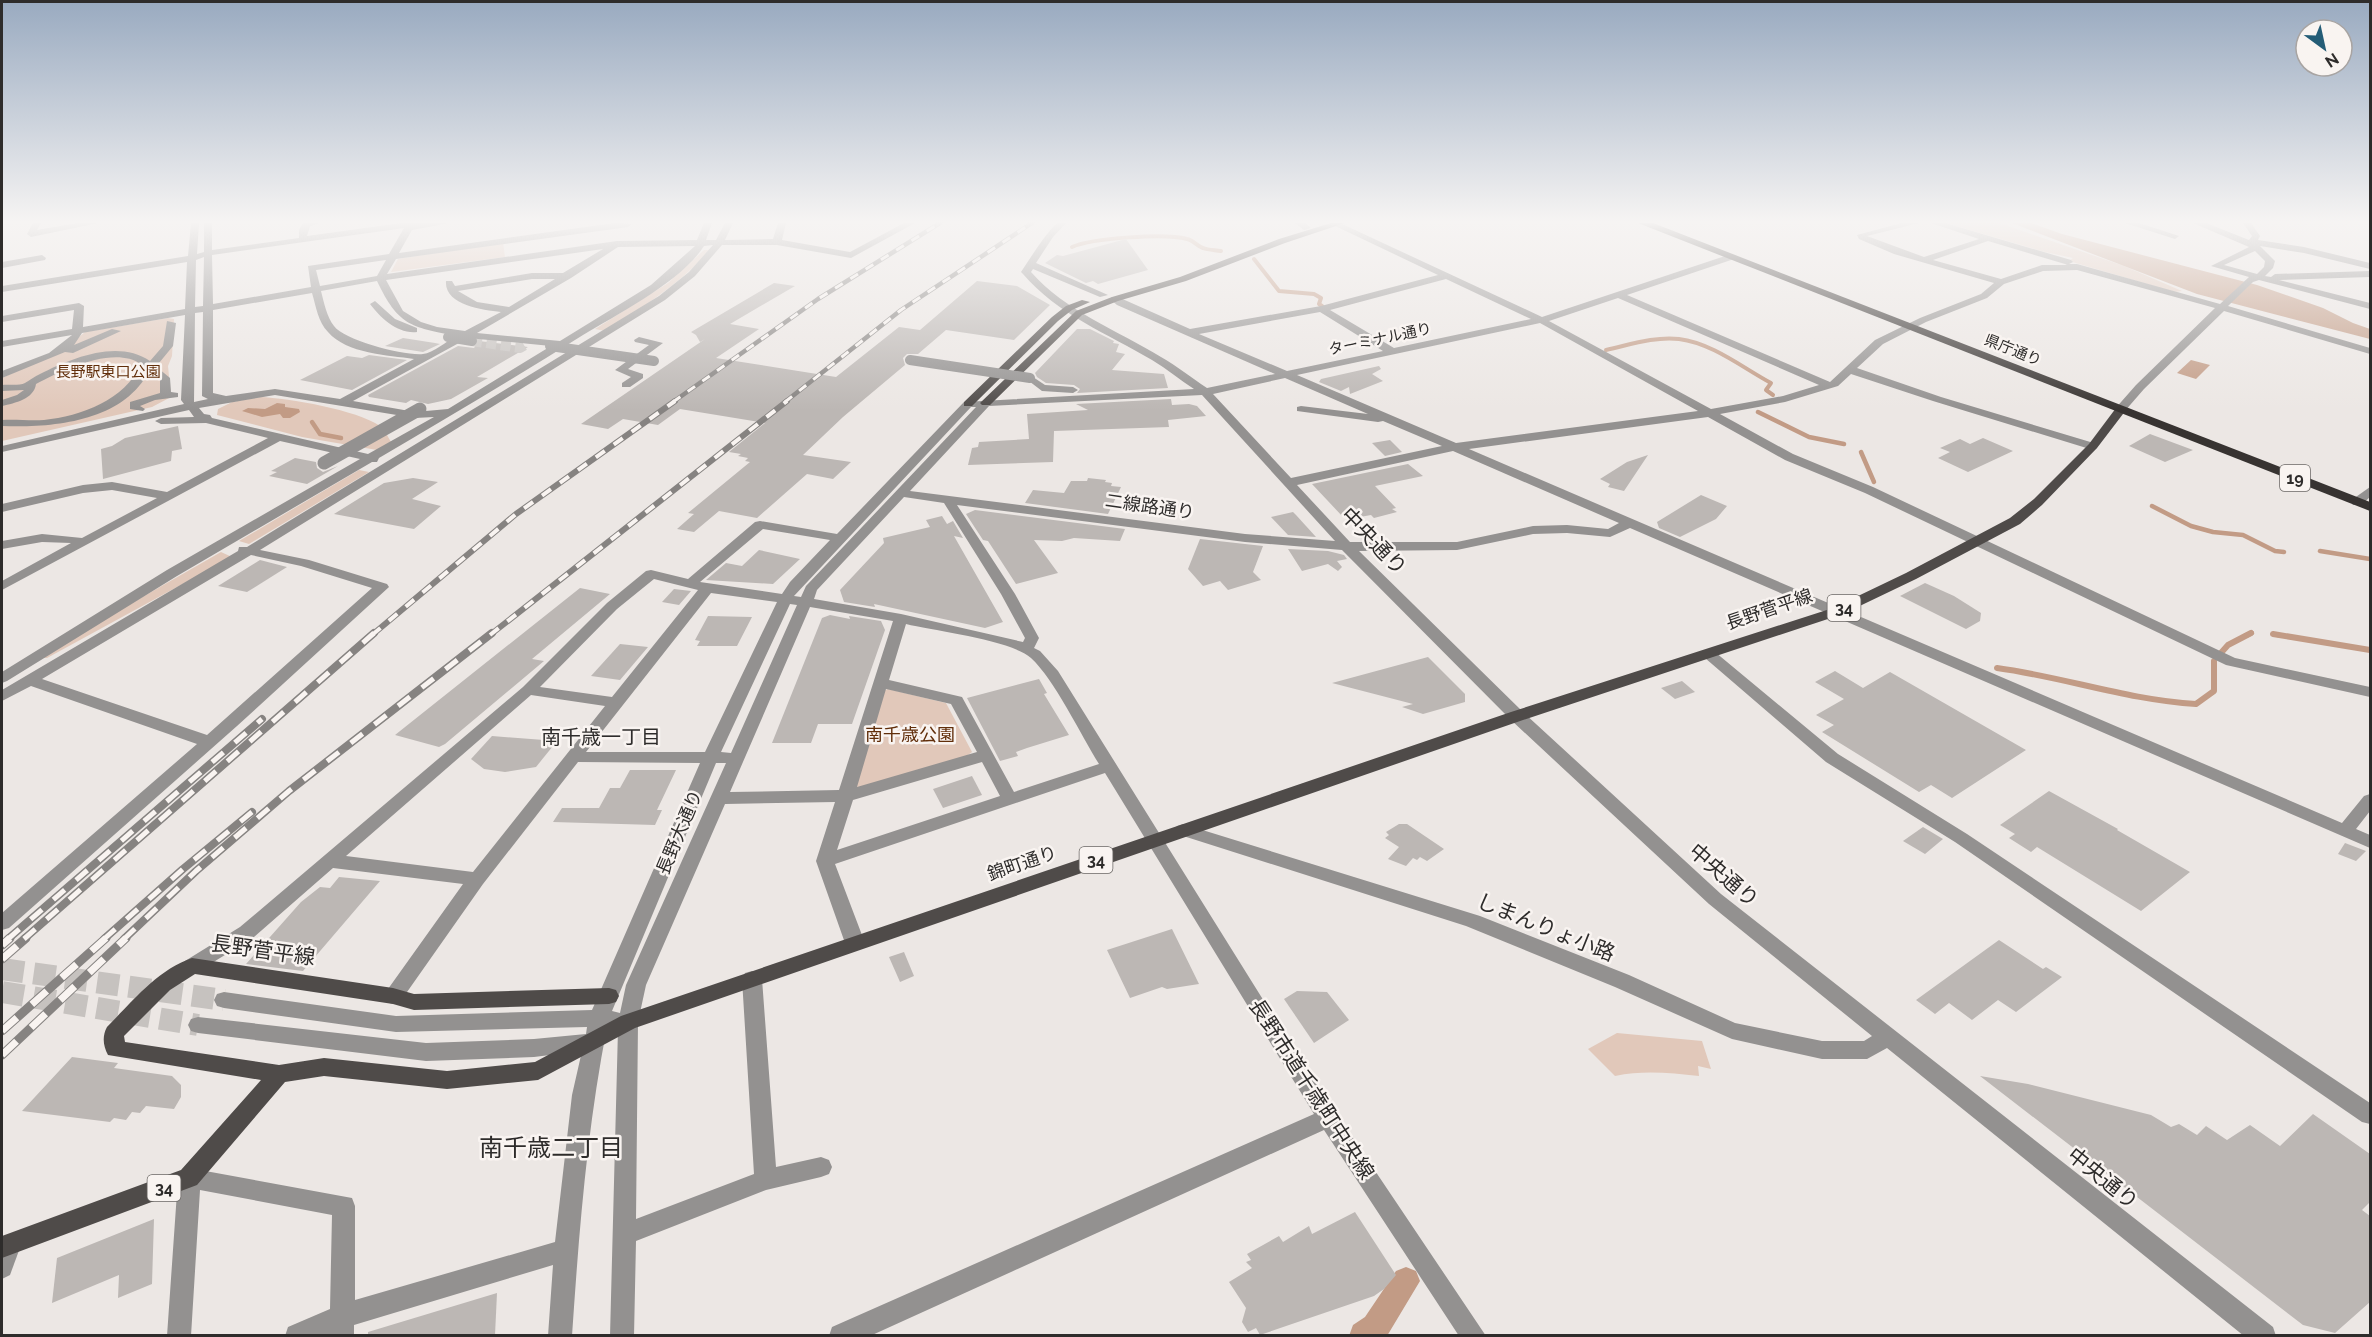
<svg xmlns="http://www.w3.org/2000/svg" width="2372" height="1337" font-family="Raleway,'Noto Sans JP',sans-serif">
	<rect width="100%" height="100%" fill="#ece7e4"/>
	<g fill="#e1c8ba">
		<path d="M1946,223h53l125,43 58,25 -8,1 -105,-31 4,-3 -28,-6z"/>
		<path d="M503,242l2,15 -114,15 7,-13z"/>
		<path d="M704,250h6c-30,34 -67,57 -105,81l-10,-2 73,-46z"/>
		<path d="M168,318l6,1 -2,37 -4,10 3,31 -19,10 -150,34v-63l63,-29 20,-17z"/>
		<path d="M260,397c29,1 97,13 120,29 5,4 8,11 11,16l-14,8 -75,-13 -85,-22 1,-6 14,-7z"/>
		<path d="M359,470l10,2 -120,72 -10,-3z"/>
		<path d="M221,552l11,5 -185,101h-4l82,-51z"/>
		<path d="M888,689l58,14 26,49 -8,6 -104,30 -7,-3 30,-94z"/>
		<path d="M1617,1033l85,8 9,28 -13,-3 1,10c-29,-3 -55,-6 -84,0l-27,-27z"/>
	</g>
	<g fill="#c29b85">
		<path d="M2012,223h19l31,11 195,51 66,23 30,15 17,6v10l-173,-45z"/>
		<path d="M2191,360l19,5 -14,14 -19,-6z"/>
		<path d="M277,403l8,1v3l14,2 1,3 -10,6h-7l-3,-4 -18,3 -20,-6 6,-3 17,1z"/>
	</g>
	<g fill="none" stroke-linecap="round" stroke-linejoin="round">
		<g stroke="#c29b85" stroke-width="4">
			<path d="M1072,247c20,-9 94,-14 115,-8 6,1 10,7 16,9 5,2 12,2 18,3"/>
			<path d="M1254,259l25,32 35,3 7,4 -2,6 3,2"/>
			<path d="M1606,350c23,-5 49,-14 73,-11 33,4 64,29 92,44l-5,7 7,5"/>
		</g>
		<g stroke="#c29b85" stroke-width="4.5">
			<path d="M1758,412l51,25 35,7"/>
			<path d="M312,422l8,12 21,4"/>
			<path d="M1861,452l13,30"/>
			<path d="M2152,506l39,20 22,6 30,3 32,16 9,1"/>
			<path d="M2320,551l50,8"/>
			<path d="M2273,634l5,1"/>
			<path d="M2248,635l4,-2"/>
		</g>
		<g stroke="#c29b85" stroke-width="6">
			<path d="M2273,634l97,16"/>
			<path d="M2220,654l8,-9 23,-12"/>
			<path d="M1997,668c67,9 131,32 199,36l18,-13v-30"/>
		</g>
		<path fill="#c29b85" fill-rule="evenodd" d="M1406,1267l10,4 4,10 -33,55h-38l4,-11 12,-8 31,-46z"/>
	</g>
	<g fill="#bcb7b4">
		<path d="M1126,239l22,31 -50,14 -5,-3 -7,2 -41,-20 12,-8 6,1z"/>
		<path d="M977,281l40,5 33,19 -36,35 -68,-10 -28,24h-11l-4,4 2,7 -62,52 -40,38 48,7 -18,17 -26,-5 -50,44 -38,-7 -25,21 -17,-3 17,-15 -6,-1 62,-51 -5,-1 3,-3 -10,-2 3,-2 -12,-2 36,-29 -85,-14 -22,16 -35,-6 -15,10 -27,-5 124,-85 -5,3 -4,-7 -5,-3 83,-49 21,3 -65,38 29,5 -43,29 120,19 63,-50 21,3z"/>
		<path d="M1077,329h13l24,12 -1,2 6,1 -3,8 9,2 -13,16 52,4 4,14 -91,5 3,-4 -6,-4 -28,-2 -9,-6 -2,-4z"/>
		<path d="M403,338l32,5 5,1 -17,8 -38,-6z"/>
		<path d="M479,341l49,6 -51,30 11,1 -37,21 -23,5 -17,-4 -5,3 -37,-6 -1,-2 90,-49 16,2z"/>
		<path d="M369,355l38,5 -55,30 -52,-10 47,-24 15,2z"/>
		<path d="M1379,366l2,3 -9,5 11,7 -33,13 -1,-7 -8,4 -22,-9 2,-3z"/>
		<path d="M1171,399l1,6 17,-1 8,2 9,10 -38,4 1,7 -115,4 -1,31 -85,3 4,-17 6,-1 1,-5 50,-3 -2,-25 61,-4 -12,-6z"/>
		<path d="M178,426l4,23 -10,2 -1,10 -68,18 -2,-30 11,-3 13,-8z"/>
		<path d="M2150,434l43,16 -28,12 -36,-16z"/>
		<path d="M1983,438l30,13 -45,21 -30,-14 12,-6 -10,-4 20,-9 10,5z"/>
		<path d="M1390,440l12,12 -17,4 -13,-13z"/>
		<path d="M1648,455l-24,36 -16,-4 2,-3 -10,-5 27,-17z"/>
		<path d="M295,458l21,4 1,6 6,4 15,-6 -31,18 -38,-8 8,-4 -6,-1z"/>
		<path d="M1408,464l15,12 -48,10 21,22 -4,1 5,3 -23,6 -3,-3 -11,2 -3,-3 -14,3 -31,-33z"/>
		<path d="M413,478l25,4 -26,17 29,7 -27,23 -80,-15 50,-31z"/>
		<path d="M1088,478l18,2 -1,2 7,1 -1,3 10,1 -13,27 -83,-11 8,-13 31,3 7,-12h16z"/>
		<path d="M1701,495l26,11 -11,13 -36,18 -21,-9 -2,-6z"/>
		<path d="M975,510l150,19 -5,12 -46,-3 -12,3 -28,-1 24,33 -42,11 -28,-43 -5,-1 -17,-26z"/>
		<path d="M1293,512l3,3 20,22 -28,-2 -17,-18z"/>
		<path d="M942,516l5,8 6,-3 10,17 -9,-2 49,86 -18,6 -111,-24 1,3 -31,-5 -4,-12 44,-47 -1,-5 47,-11 -4,-7z"/>
		<path d="M1200,539l63,7 -10,26 8,8 -33,10 -8,-9 -17,5 -15,-17z"/>
		<path d="M1288,549l40,2 16,4 3,4 -10,2 5,6 -4,4 -10,-7 -26,7z"/>
		<path d="M759,550l41,9 -27,25 -67,-4 20,-17 16,3z"/>
		<path d="M260,560l27,7 -40,25 -29,-6z"/>
		<path d="M1925,583l29,13 27,17 -1,8 -14,8 -66,-33z"/>
		<path d="M580,588l30,6 -78,65 12,2 -99,83 -6,3 -44,-12z"/>
		<path d="M674,589l17,2 -12,14 -17,-3z"/>
		<path d="M830,615l20,4 -1,-3 32,5 4,9 -33,94h-34l-7,19h-39l50,-125z"/>
		<path d="M708,616l44,1 -15,29h-40l3,-5 -5,-1z"/>
		<path d="M620,644l28,3 -28,33 -29,-4z"/>
		<path d="M1428,657l37,37v8l-42,12 -21,-7 11,-3 -81,-21z"/>
		<path d="M1835,671l28,17 27,-16 136,78 -74,48 -21,-13 -12,7 -97,-60 12,-7 -18,-10 28,-16 -29,-17z"/>
		<path d="M1039,679l8,14 -3,1 25,41 -42,13 -11,4 2,4 -18,5 -33,-63z"/>
		<path d="M1682,681l13,11 -20,7 -14,-11z"/>
		<path d="M492,736l65,5 -21,26 -31,5 -21,-3 -13,-10z"/>
		<path d="M630,770h46l-19,40h5l-7,15 -102,-3 9,-14h37l11,-20h10z"/>
		<path d="M972,776l10,19 -39,13 -10,-19z"/>
		<path d="M2049,791l69,38 -1,1 73,42 -49,39 -104,-64 -6,5 -22,-14 6,-4 -15,-9z"/>
		<path d="M1399,824h8l37,25 -17,12 -7,-4 -3,3 -4,-2 -7,8 -18,-7 11,-12 -14,-9 4,-3 -3,-3z"/>
		<path d="M1923,827l20,12 -18,15 -22,-13z"/>
		<path d="M2345,843l21,8 -10,10 -18,-7z"/>
		<path d="M339,877l41,4 -77,90 -57,-7 55,-62 19,-15 10,1z"/>
		<path d="M1172,929l27,55 -32,5 -5,-2 -32,11 -23,-48z"/>
		<path d="M1999,940l44,29 3,-2 16,10 -46,35 -18,-12 -26,20 -23,-17 -14,11 -19,-14z"/>
		<path d="M904,952l10,24 -14,6 -11,-25z"/>
		<path d="M1297,991l30,1 22,28 -35,23 -30,-44z"/>
		<path d="M72,1057l46,6 -4,5 58,8 9,9v12l-7,12 -28,-3 -6,7 -8,-1 -6,8 -12,-2 -4,4 -88,-11z"/>
		<path d="M1980,1076l48,8 123,31 20,12 8,-3 18,11 9,-9 21,14 23,-15 30,21 33,-32 57,40v48l-8,8 8,6v86l-35,31 -32,-8z"/>
		<path d="M1355,1212l41,63 -12,14 -10,7 -114,39 -4,-7 -8,4 -6,-10 4,-14 -17,-26 23,-14 -6,-6 5,-2 -4,-6 32,-18 4,6 26,-16 3,8z"/>
		<path d="M154,1219l-2,65 -34,14 1,-23 -67,28 5,-45z"/>
		<path d="M497,1293l-2,42h-127v-3z"/>
	</g>
	<g fill="none" stroke-linecap="round" stroke-linejoin="round">
		<path stroke="#c6c2bf" stroke-width="10" stroke-dasharray="10 4.5" stroke-linecap="butt" d="M472,341l48,7 5,-3"/>
		<g stroke="#c6c2bf" stroke-width="22" stroke-dasharray="22 10" stroke-linecap="butt">
			<path d="M2,969l222,31"/>
			<path d="M2,992l196,33"/>
		</g>
		<g fill="#939190" fill-rule="evenodd">
			<path d="M33,223h8l-4,7 41,-7h20l-67,14 -4,-3z"/>
			<path d="M191,223h8l-2,31 7,-2v-29h8v27l87,-12v-8l4,-7h17l-10,3 -3,10 95,-13h47l-37,7 -13,23 216,-30 17,1 -4,3 -232,32 -9,15 230,-33 80,-1 7,-17h8l-6,17h10l9,-17h8l-8,17 48,-1 5,-16h8l-4,17 68,12 54,-29h11l-64,35 -74,-13h-55l-27,31 -30,24 -405,250 49,10 78,24 2,3 -152,139 -228,202 -7,2v-17l195,-169 -166,-58 -29,15v-11l236,-139 1,-4h8l34,-21 378,-230 30,-24 24,-27 -9,1c-22,35 -86,68 -121,89 -67,42 -136,83 -204,123l-2,4h-5l-195,114 -170,105 -5,2v-11l165,-102 193,-111 -80,-18 -278,149v-9l69,-38 -29,-1 -40,7v-8l40,-7 40,4 75,-40 -45,-8 -29,3 -81,19v-8l81,-19 29,-3 55,10 101,-54 -62,-15 -45,1 -6,-3 6,-3 33,-1 -5,-7 -187,42v-6l182,-42 -3,-4 4,-85 -103,18 -8,12 38,-16 9,2 -48,22 -8,-1 -63,26v-7l47,-18 23,-18 -70,12v-6l70,-12 2,-19 -72,12v-6l77,-13 5,3 -1,21 102,-18 2,-47 -185,30v-6l186,-30zM404,228l-15,26 -81,12 3,21 -98,17 -1,-49zM695,246l-44,39 -91,56 -83,-8 94,-55 47,-31zM603,249l-40,24h-31l-77,13 -3,-5h-6c-2,24 36,29 55,31l-36,19 -28,-4 -16,-5 -18,-11 -17,-31zM204,257l-1,49 -8,1 1,-47zM386,260l-9,16 -57,10 -4,-16zM532,279h23l-46,28 -32,-5 -19,-11zM377,281c21,44 33,46 79,55 -9,5 -23,17 -33,18 -18,2 -78,-13 -89,-28 -7,-9 -10,-23 -13,-35zM312,293c4,13 6,29 16,39 19,22 60,23 86,27l-74,40 -65,-10 -49,7 -13,-3v-83zM203,312l-1,84 6,3 -14,3 1,-89zM468,338l83,8 -103,63 -33,3 -62,-11zM275,395l140,23 19,-1 -66,37 -156,-36 -2,-3 -6,-1 -5,-6zM251,555l50,11 71,22 -165,147 -165,-56z"/>
			<path d="M1057,223h9l-13,14 -17,26 72,32 -8,2 -67,-28 -2,3c34,39 86,58 130,85 16,9 31,21 46,31l68,-14 -158,-69 -7,-6 2,-2h6l72,32 131,-23 117,-31 -109,-52h11l202,94 186,-62h6v4l-107,36 203,87 45,-42 45,-22 61,-24 13,-11 -100,-29 -35,-15 -2,-4 45,-12h17l-52,13 57,21 55,-18 -48,-16h14l126,37 2,2 -4,2h8l143,40 29,-27 -38,-11 38,-19 -56,-24h13l43,17 3,-4 -9,-13h8l9,13 -2,4 46,7 66,16v6l-66,-16 -44,-7 15,15 -2,7 -8,8 6,1 4,-3 95,-3v6l-91,3 91,23v6l-111,-29 -6,2 -25,24 142,42v6l-146,-43 -80,78 -20,23 -4,1 -6,-3 22,-25 79,-77 -138,-38 -34,1 -39,13 -17,14 -61,24 -43,22 -26,24 84,29 156,47v4l-4,2 -160,-49 -82,-27 -13,12 -53,16 -65,12 73,40 80,33 362,171 135,29v10l-144,-32 -361,-172 -80,-33 -77,-43 -239,32 873,374 22,-27 6,-2v17l-14,18 14,6v13l-740,-320 -20,9 -43,-4 -34,1 -76,16 -98,1 164,161 198,182 552,433 3,9h-32l-357,-288 -20,11h-45l-90,-20 -117,-52 -149,-61 -289,-92 -3,-4 3,-4 6,-2 297,92 149,59 106,48 87,18h42l8,-5 -163,-132 -198,-184 -169,-170 -97,-8 -288,-37 58,89 24,44 -5,10 6,3 18,20 242,388 186,277h-27l-135,-206 -454,206h-41l3,-9 482,-213 -209,-341 -270,91 30,79 -3,5 -7,2 -7,-2 -3,-5 -29,-82 19,-59 -110,2 -79,181 -8,37 -2,197 118,-45 -12,-195 3,-6 7,-2 7,2 3,6 14,188 45,-10 8,3 3,7 -3,7 -8,3 -55,13 -130,51 -2,95h-24l8,-307 -11,-2c-20,102 -28,205 -35,309h-24l5,-71 -199,60v11h-69l3,-9 42,-18 2,-94 -132,-25 -9,146h-24l11,-158 3,-7 8,-3 163,30 3,8v94l200,-58 17,-147 10,-44 -48,6 -108,4 -228,-28 -7,-2 -3,-6 3,-6 7,-2 228,26 108,-4 52,-5 1,-7 -191,5 -172,-24 -7,-2 -3,-6 3,-6 7,-2 172,24 196,-6 108,-247 -122,-1 -95,122 -83,118 -7,2 -7,-2 -3,-6 80,-112 -130,-16 -79,69 -55,34 -7,3 -7,-3 -3,-5 3,-5 55,-34 283,-240 84,-84 39,-32 5,-1 37,9 67,-57 5,-1 77,13 127,-132 230,-13c-14,-9 -27,-20 -42,-29 -44,-26 -95,-46 -129,-86l-2,-2c11,-16 21,-34 36,-49zM1988,241l77,23 2,1h-25l-41,14 -68,-19zM2255,251l10,10 -1,6 -7,7 -33,-9zM1446,279l85,40 -137,29 -64,-38zM1618,298l201,87 -36,11 -72,13 -162,-88zM1320,312l63,39 -96,20 -88,-37zM1540,323l158,88 -242,32 -159,-68zM1285,378l83,36 -67,-8 -4,1v4l81,11 5,-1 59,25 -151,32 -78,-84zM1202,395l133,146 -90,-7 -335,-43 79,-85zM971,407h5l-170,179 -5,11 -7,-1zM1453,451l166,72 -11,6 -41,-4 -34,1 -76,16h-107l-53,-57zM904,497l40,6 57,91 24,44 -2,4 -122,-28 -87,-15 3,-9zM763,529l67,11 -40,42 -8,12 -82,-12zM654,579l44,11 -86,107 -72,-10 77,-78zM711,593l66,9 -72,150h-119zM790,604l7,1 -66,148 -10,-1zM810,607l83,14 -54,169 -109,2zM906,624c29,7 105,16 125,34 23,21 50,77 68,106l-85,28 -52,-95 -73,-17zM886,689l65,15 26,48 -120,35zM531,695l74,11 -132,166 -127,-16zM982,762l18,34 -163,54 16,-50zM716,763h10l-100,222 -6,28 -8,-2z"/>
			<path d="M1295,223h10l6,5 -7,2z"/>
			<path d="M2125,223h14l40,13 -4,3z"/>
			<path d="M42,255l4,3 -1,2 -43,8v-6z"/>
			<path d="M375,301l20,18 22,9v4c-20,2 -36,-14 -47,-28z"/>
			<path d="M167,321l9,2 -3,23 -14,17 -1,5 12,10 1,14 7,1v4l-23,3 -15,6 5,3 -2,2 -13,-2v-7l30,-9v-14l-11,-8c-26,51 -97,57 -147,55v-6c13,-1 28,1 42,0 37,-4 81,-20 97,-56 -27,-19 -79,6 -105,20 -2,15 -21,19 -34,22v-6l15,-5 7,-5 -22,1v-6c6,-1 17,1 23,-2 4,-2 10,-7 15,-9 32,-16 78,-35 110,-13l13,-15z"/>
			<path d="M639,337l24,6 -35,26 15,5v4l-13,9h-8v-4l9,-6 -16,-7 34,-25 -14,-3 -1,-2z"/>
			<path d="M1030,375l15,10 28,2 5,3 -5,3 -31,-2 -17,-13z"/>
			<path d="M2370,487v10l-9,8h-8l-2,-3 2,-3z"/>
			<path d="M1710,651l5,1 123,102 129,80 403,269v21l-8,-2 -407,-280 -129,-80 -121,-104 -2,-3z"/>
			<path d="M9,1234l8,3 4,8 -11,30 -8,4v-42z"/>
		</g>
		<g fill="#4f4b49" fill-rule="evenodd">
			<path d="M1331,223h14l-60,20 -99,38 -68,20 -36,14 -92,90h-8l-2,-2 96,-92 36,-14 68,-20 99,-38z"/>
			<path d="M1082,300l8,2 -18,8 -14,11 -86,85h-8v-4l88,-85 14,-11z"/>
			<path d="M2120,407l6,3 -29,38 -55,57 -22,19 -104,55 -73,35 -320,106 -888,308 -97,52 -91,9 -123,-13 -39,6 -88,103 -195,73v-22l179,-66 80,-90 -153,-25c-5,-9 -6,-19 -1,-28 25,-25 50,-57 85,-69l201,30 21,6 195,-6 7,2 3,6 -3,6 -7,2 -195,6 -21,-6 -198,-30 -25,16 -46,46 1,6 154,23 45,-7 123,13 88,-9 86,-46 890,-304 322,-104 73,-35 104,-55 24,-19 55,-55 27,-36z"/>
		</g>
		<path fill="#373331" fill-rule="evenodd" d="M1638,223h15l717,279v9z"/>
		<g stroke="#868381" stroke-width="4.5">
			<g id="rail-far3">
				<path d="M673,402l145,-103 122,-76"/>
				<path d="M785,402l116,-92 131,-87"/>
			</g>
		</g>
		<g stroke="#868381" stroke-width="6">
			<g id="rail-far2">
				<path d="M372,635l144,-121 159,-113"/>
				<path d="M490,635l297,-234"/>
			</g>
		</g>
		<g stroke="#868381" stroke-width="8">
			<g id="rail-far1">
				<path d="M8,939l254,-220"/>
				<path d="M24,939l350,-306"/>
				<path d="M104,939l79,-70 69,-57"/>
				<path d="M124,939l72,-68 93,-80 203,-158"/>
			</g>
		</g>
		<g stroke="#868381" stroke-width="9">
			<g id="rail">
				<path d="M2,945l8,-7"/>
				<path d="M2,959l24,-21"/>
				<path d="M2,1031l104,-93"/>
				<path d="M2,1055l124,-117"/>
			</g>
		</g>
		<use href="#rail-far3" stroke="#f9f4f1" stroke-width="3" stroke-dasharray="9" stroke-linecap="butt"/>
		<use href="#rail-far2" stroke="#f9f4f1" stroke-width="4" stroke-dasharray="11" stroke-linecap="butt"/>
		<use href="#rail-far1" stroke="#f9f4f1" stroke-width="5" stroke-dasharray="15" stroke-linecap="butt"/>
		<use href="#rail" stroke="#f9f4f1" stroke-width="7" stroke-dasharray="20" stroke-linecap="butt"/>
		<g stroke="#939190" stroke-width="10">
			<path d="M448,337l24,4"/>
			<path d="M550,346l104,15"/>
			<path d="M910,360l120,18"/>
		</g>
		<path stroke="#939190" stroke-width="13" d="M324,463l96,-54"/>
	</g>
	<linearGradient id="sky" x2="0" y2="1"><stop stop-color="#99aac0"/><stop offset="0.54" stop-color="#f6f4f3"/><stop offset="1" stop-color="#f6f4f3" stop-opacity="0"/></linearGradient>
	<rect width="2372" height="410" fill="url(#sky)"/>
	<g text-anchor="middle" dominant-baseline="central" stroke-width="5" stroke-linejoin="round" paint-order="stroke">
		<g font-size="15" fill="#2e2c2b" stroke="#f9f4f1">
			<text transform="translate(1380 339) rotate(-12)">ターミナル通り</text>
			<text transform="translate(2013 350) rotate(22)">県庁通り</text>
		</g>
		<g font-size="15" fill="#612e0a" stroke="#f9f4f1">
			<text x="108" y="372">長野駅東口公園</text>
		</g>
		<g fill="#f9f4f1" stroke="#6b6866" stroke-width="1.5">
			<rect x="2280" y="465" width="30" height="26" rx="4.5"/>
			<rect x="1827.5" y="595" width="33" height="26" rx="4.5"/>
			<rect x="1079.5" y="847" width="33" height="26" rx="4.5"/>
			<rect x="147.5" y="1175" width="33" height="26" rx="4.5"/>
		</g>
		<g font-size="16" font-weight="bold" fill="#2e2c2b">
			<text x="2295" y="478">19</text>
			<text x="1844" y="608">34</text>
			<text x="1096" y="860">34</text>
			<text x="164" y="1188">34</text>
		</g>
		<g font-size="18" fill="#2e2c2b" stroke="#f9f4f1">
			<text transform="translate(1150 506) rotate(8)">二線路通り</text>
			<text transform="translate(1769 609) rotate(-19)">長野菅平線</text>
			<text transform="translate(679 832) rotate(-67)">長野大通り</text>
			<text transform="translate(1022 863) rotate(-19)">錦町通り</text>
		</g>
		<g font-size="18" fill="#612e0a" stroke="#f9f4f1">
			<text x="910" y="734">南千歳公園</text>
		</g>
		<g font-size="20" fill="#2e2c2b" stroke="#f9f4f1">
			<text x="601" y="737">南千歳一丁目</text>
		</g>
		<g font-size="21" fill="#2e2c2b" stroke="#f9f4f1">
			<text transform="translate(1374 541) rotate(46)">中央通り</text>
			<text transform="translate(1724 875) rotate(41)">中央通り</text>
			<text transform="translate(1546 927) rotate(22)">しまんりょ小路</text>
			<text transform="translate(263 950) rotate(8)">長野菅平線</text>
			<text transform="translate(1312 1089) rotate(57)">長野市道千歳町中央線</text>
			<text transform="translate(2103 1178) rotate(39)">中央通り</text>
		</g>
		<g font-size="24" fill="#2e2c2b" stroke="#f9f4f1">
			<text x="551" y="1147">南千歳二丁目</text>
		</g>
	</g>
	<rect width="2372" height="1337" fill="none" stroke="#2e2c2b" stroke-width="6"/>
	<g transform="translate(2324 48) rotate(147)"><circle r="28" fill="#f9f4f1" stroke="#a8a4a2" stroke-width="1.5"/>
	<path d="M0-4.5L10 22L0 15L-10 22Z" fill="#245c76"/>
	<text y="-9" font-size="16" font-weight="bold" text-anchor="middle" fill="#2e2c2b">N</text>
	</g>
</svg>
